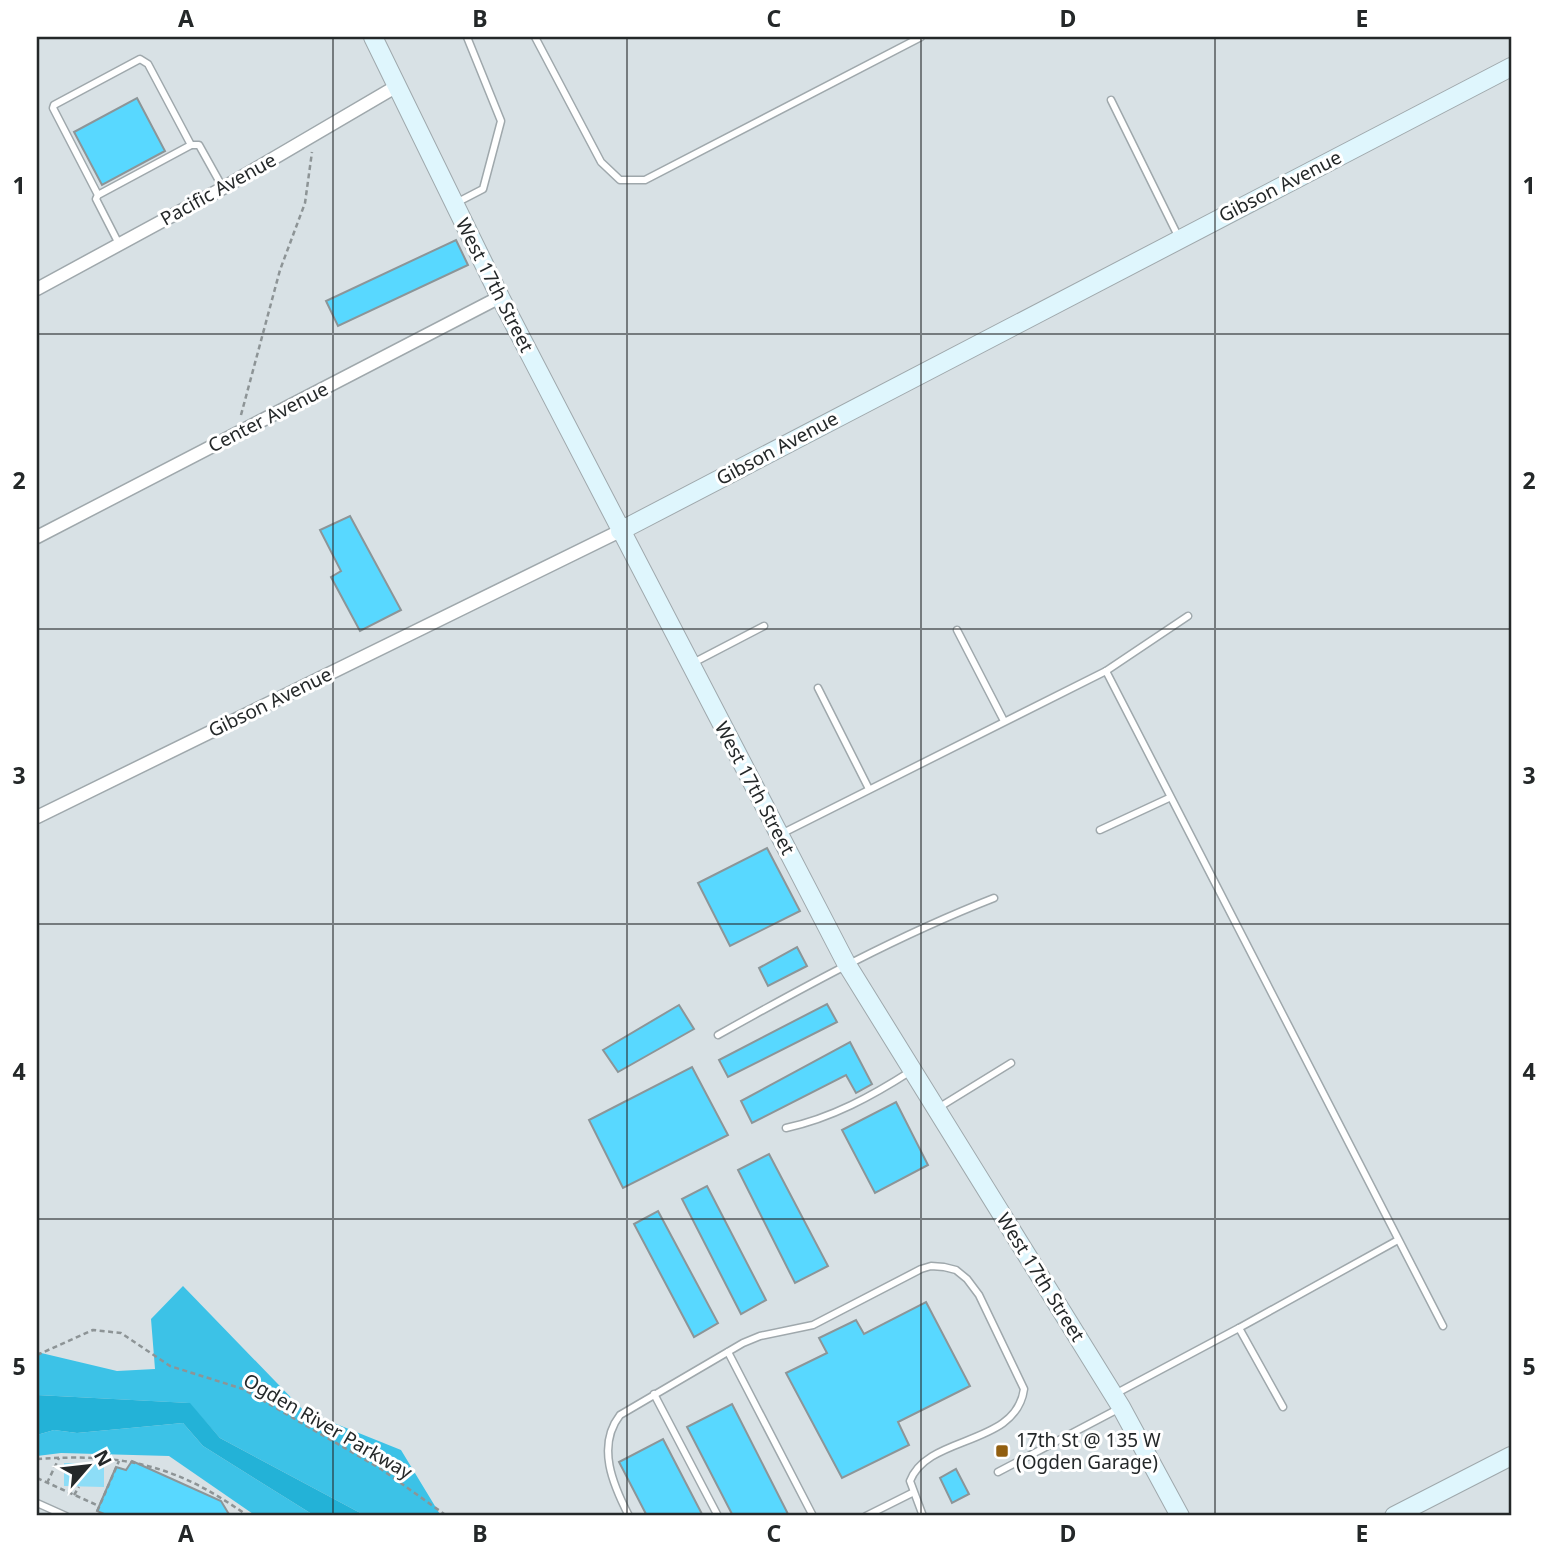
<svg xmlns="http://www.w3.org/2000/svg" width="1548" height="1553" font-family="'Noto Sans',sans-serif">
	<rect width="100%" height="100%" fill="#d8e1e5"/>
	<path fill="#8dddf7" d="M64,1463l40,1v23l-40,-1z"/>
	<g fill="#3cc2e7">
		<path d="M183,1286l121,125 97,39 40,66h-75l-146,-78 -31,-35 -152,-8v-43l80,19 38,-2 -4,-50z"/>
		<path d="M183,1423l20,23 112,70h-59l-87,-60 -108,-3 -24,3v-21l17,-5 23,3z"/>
	</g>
	<path fill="#23b2d7" d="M37,1395l153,8 30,35 146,78h-51l-112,-70 -20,-23 -106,10 -23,-3 -17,5z"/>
	<g fill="#58d8ff" stroke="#8c9598" stroke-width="2">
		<path d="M137,98l28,53 -63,34 -28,-53z"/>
		<path d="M456,240l12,25 -130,61 -12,-25z"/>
		<path d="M350,516l51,94 -41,21 -29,-54 10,-6 -21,-41z"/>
		<path d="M767,848l33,63 -70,35 -32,-63z"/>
		<path d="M797,947l10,19 -39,20 -9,-18z"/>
		<path d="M827,1004l10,18 -109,55 -9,-17z"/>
		<path d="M679,1005l15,24 -76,43 -15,-22z"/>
		<path d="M850,1042l22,42 -16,9 -10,-18 -94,48 -11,-22z"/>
		<path d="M692,1067l36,68 -105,53 -34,-68z"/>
		<path d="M896,1102l32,63 -53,28 -33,-63z"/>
		<path d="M769,1154l59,112 -33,17 -57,-113z"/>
		<path d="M707,1186l59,114 -25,14 -59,-115z"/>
		<path d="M658,1211l60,112 -24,14 -60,-113z"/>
		<path d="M926,1302l44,84 -72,36 11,23 -67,33 -56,-105 41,-20 -8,-15 37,-18 8,14z"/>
		<path d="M732,1404l57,112h-56l-46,-89z"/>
		<path d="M663,1439l40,77h-56l-28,-54z"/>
		<path d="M132,1461l89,40 9,15h-121l-12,-5 19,-44 10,3z"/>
		<path d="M956,1469l13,25 -17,9 -12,-25z"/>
	</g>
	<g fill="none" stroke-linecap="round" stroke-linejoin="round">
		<g stroke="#9fa8ac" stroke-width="9">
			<g id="lane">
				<path d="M535,37l66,125 19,18h25l276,-143"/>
				<path d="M1111,100l68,138"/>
				<path d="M98,195l-45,-87 1,-3 86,-46 8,5 43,81"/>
				<path d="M456,203l27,-14 18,-68 -34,-84"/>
				<path d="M119,244l-23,-45 2,-4 93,-50h8l24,43"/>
				<path d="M957,630l47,91"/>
				<path d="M691,664l73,-38"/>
				<path d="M1106,671l337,655"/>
				<path d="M818,688l51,101"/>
				<path d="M1100,830l69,-32"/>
				<path d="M781,834l325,-163 82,-55"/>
				<path d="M718,1035c91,-51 179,-99 276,-137"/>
				<path d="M938,1108l73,-45"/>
				<path d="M786,1128c46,-10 86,-32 125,-57"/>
				<path d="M728,1352l85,164"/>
				<path d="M654,1394l64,122"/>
				<path d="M1115,1394l124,-66"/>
				<path d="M1283,1407l-44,-79 159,-88"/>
				<path d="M998,1472l122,-64"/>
				<path d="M37,1503l29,13"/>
				<path d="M629,1516c-16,-31 -33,-70 -9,-101l123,-72 17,-7 53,-11 108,-56 10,-3 13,1 12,3 11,9 12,16 45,94c-8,58 -96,45 -114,92l13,35"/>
				<path d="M866,1516l46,-23"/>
			</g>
		</g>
		<g stroke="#9fa8ac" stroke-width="15">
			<g id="street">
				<path d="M37,289l186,-101 174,-102"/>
				<path d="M37,537l463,-240"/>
				<path d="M37,817l583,-286"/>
			</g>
		</g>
		<g stroke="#9fa8ac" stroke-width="20">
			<g id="secondary">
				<path d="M373,37l127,260 346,666 275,444 59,109"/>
				<path d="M620,531l891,-464"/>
				<path d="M1394,1516l117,-60"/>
			</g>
		</g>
		<g stroke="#8d9496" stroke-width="2.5" stroke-dasharray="5 3.5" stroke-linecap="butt">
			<path d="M241,415l39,-145 25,-67 7,-51"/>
			<path d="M37,1355l56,-25 28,3 49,33 73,23 138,80 66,47"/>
			<path d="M37,1459c88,-6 139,6 211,57"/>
			<path d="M37,1478l62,28"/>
			<path d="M47,1483l12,-25"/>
			<path d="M74,1495l5,-8"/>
			<path d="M101,1516l-5,-2 23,-53"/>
		</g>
		<use href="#lane" stroke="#fff" stroke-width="6"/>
		<use href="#street" stroke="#fff" stroke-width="12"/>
		<use href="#secondary" stroke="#dff6fd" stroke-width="18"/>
	</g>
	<path fill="none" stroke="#242829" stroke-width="2" stroke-opacity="0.55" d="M333,37v1479M627,37v1479M921,37v1479M1215,37v1479M37,334h1474M37,629h1474M37,924h1474M37,1219h1474"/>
	<rect fill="#925f10" stroke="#fff" stroke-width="2.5" x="995" y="1444" width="14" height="14" rx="3.5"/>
	<g text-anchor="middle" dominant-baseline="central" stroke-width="6" stroke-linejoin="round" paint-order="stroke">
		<g font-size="19" fill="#242829" stroke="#fff">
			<text transform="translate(1280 186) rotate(-27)">Gibson Avenue</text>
			<text transform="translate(218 189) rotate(-29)">Pacific Avenue</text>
			<text transform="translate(495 285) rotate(63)">West 17th Street</text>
			<text transform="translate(268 417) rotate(-27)">Center Avenue</text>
			<text transform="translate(777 448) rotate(-28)">Gibson Avenue</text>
			<text transform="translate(270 702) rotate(-26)">Gibson Avenue</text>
			<text transform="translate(755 788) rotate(62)">West 17th Street</text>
			<text transform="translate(1041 1277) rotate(58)">West 17th Street</text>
			<text transform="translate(328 1426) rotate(30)">Ogden River Parkway</text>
		</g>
		<g font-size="19" fill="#242829" stroke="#fff" text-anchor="start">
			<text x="1016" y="1440">17th St @ 135 W<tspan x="1016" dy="22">(Ogden Garage)</tspan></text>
		</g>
	</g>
	<rect width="1548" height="1553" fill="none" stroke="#ffffff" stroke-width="77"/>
	<g transform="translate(88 1466) rotate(62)" stroke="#ffffff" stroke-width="5" paint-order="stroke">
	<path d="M0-5L12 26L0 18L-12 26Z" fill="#242829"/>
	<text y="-10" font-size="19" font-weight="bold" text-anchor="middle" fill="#242829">N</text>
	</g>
	<rect x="38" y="38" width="1472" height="1476" fill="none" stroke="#242829" stroke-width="2.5"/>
	<g font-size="23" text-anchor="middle" font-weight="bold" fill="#242829">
		<text x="186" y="27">A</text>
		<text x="480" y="27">B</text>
		<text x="774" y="27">C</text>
		<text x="1068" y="27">D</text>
		<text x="1362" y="27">E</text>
		<text x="19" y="194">1</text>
		<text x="1529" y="194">1</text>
		<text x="19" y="489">2</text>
		<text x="1529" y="489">2</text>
		<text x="19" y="784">3</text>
		<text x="1529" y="784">3</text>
		<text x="19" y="1080">4</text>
		<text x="1529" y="1080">4</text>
		<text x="19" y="1375">5</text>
		<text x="1529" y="1375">5</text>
		<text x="186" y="1542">A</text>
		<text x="480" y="1542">B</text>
		<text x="774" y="1542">C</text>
		<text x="1068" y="1542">D</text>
		<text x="1362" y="1542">E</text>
	</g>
</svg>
